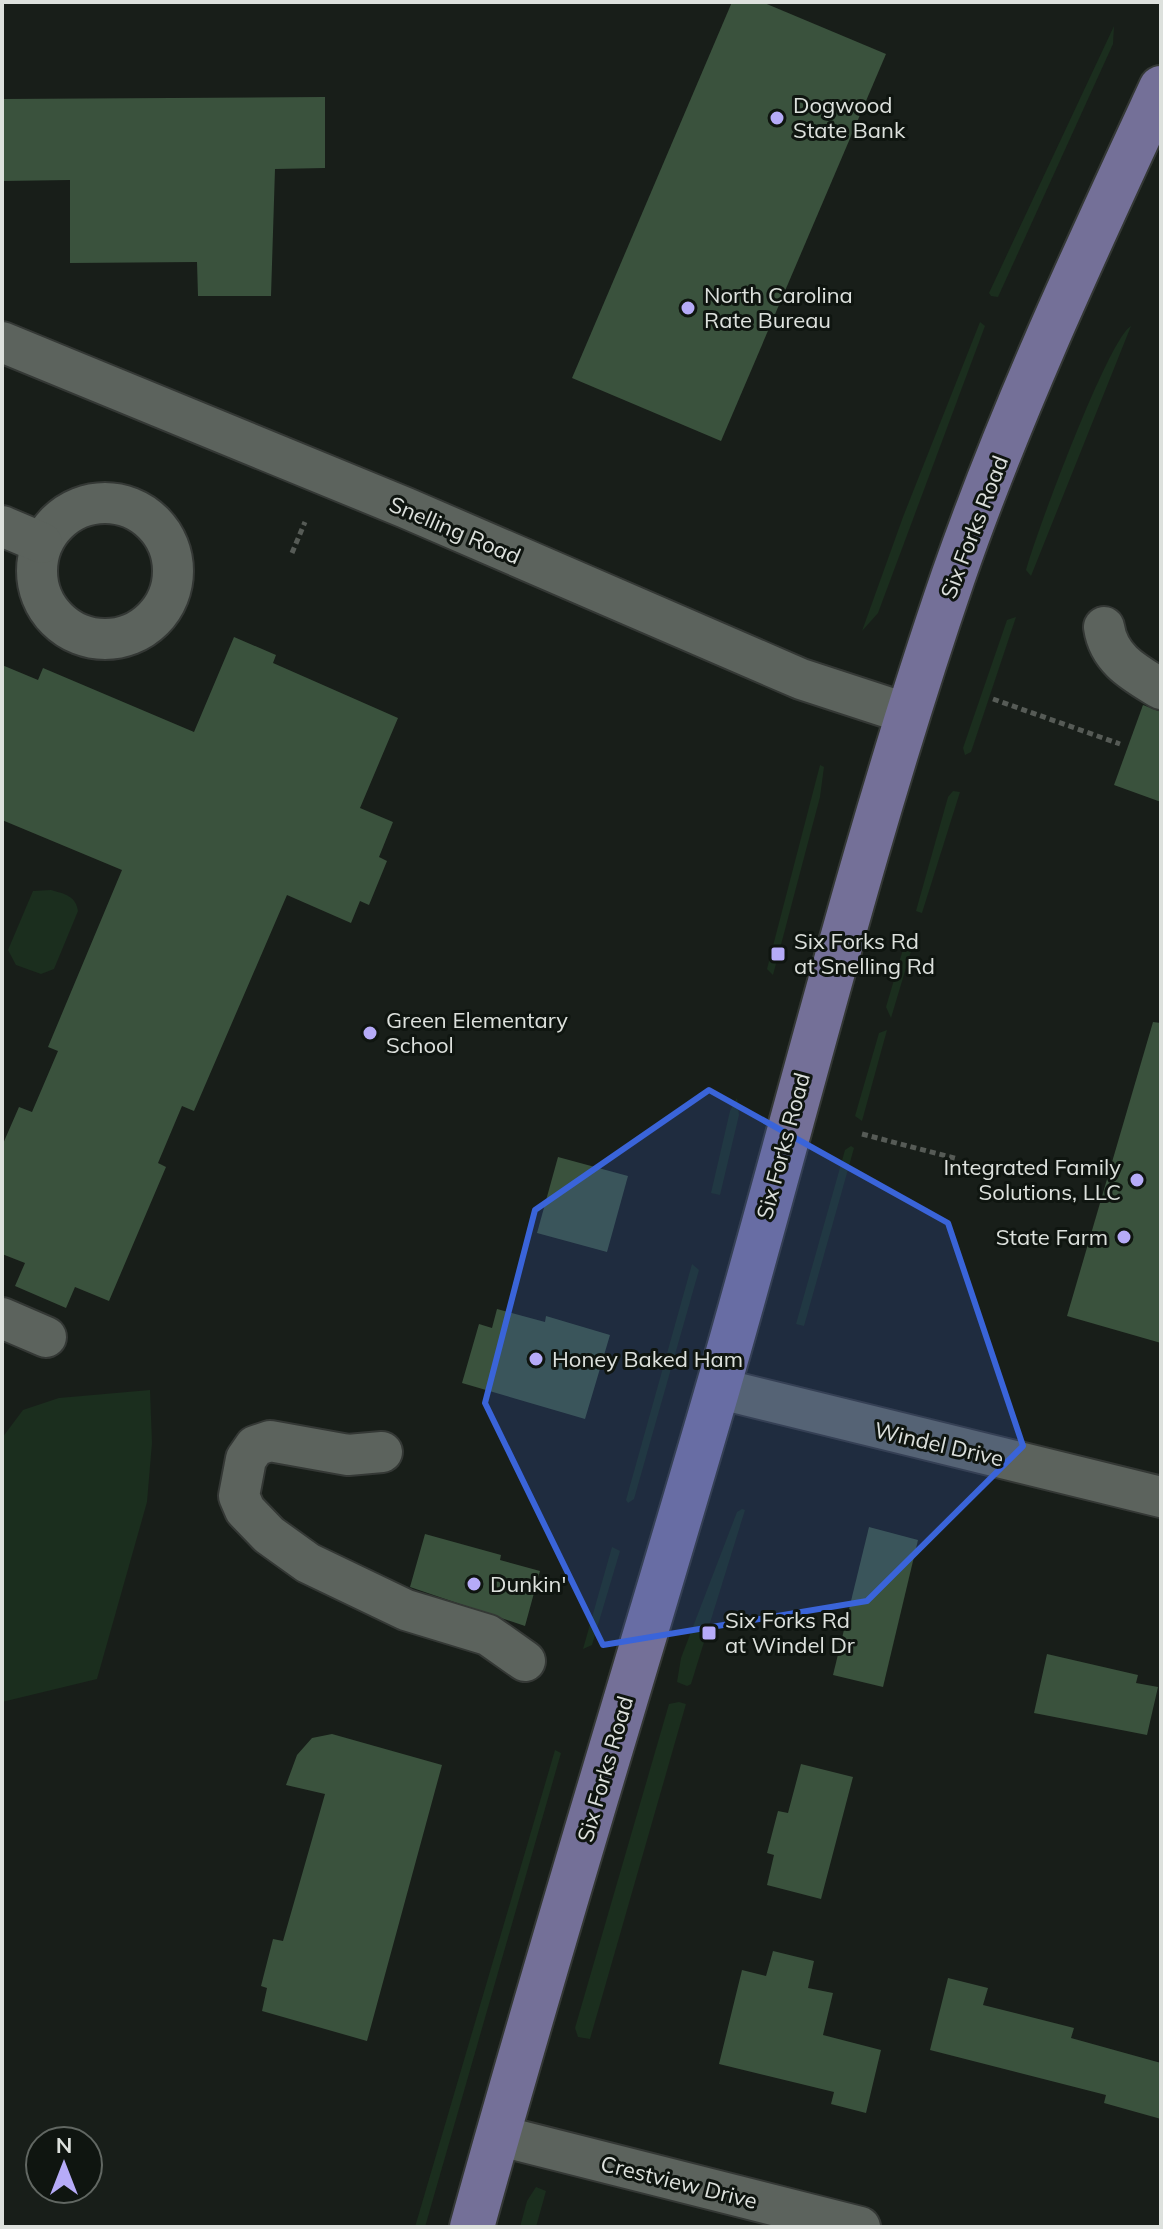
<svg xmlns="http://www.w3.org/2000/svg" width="1163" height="2229" font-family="Mulish,sans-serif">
	<rect width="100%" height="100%" fill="#181e19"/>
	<g fill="#1b2e1e">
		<path d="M1114,26l-1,18 -115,253 -7,-1 -2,-3z"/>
		<path d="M980,322l5,4 -107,287 -16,18 41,-114z"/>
		<path d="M1131,326l-100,250 -5,-6c9,-34 82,-231 105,-244z"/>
		<path d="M1016,617l-45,135 -6,3 -2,-7 44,-128z"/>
		<path d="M820,765l4,2 -4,30 -47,178 -6,-6z"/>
		<path d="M953,791l7,1 -38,121 -6,-2 32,-114z"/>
		<path d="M51,890c14,4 25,6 27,21l-24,58 -13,5 -25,-9 -8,-15 25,-59z"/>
		<path d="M906,939l8,2 -23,77 -5,-11z"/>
		<path d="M887,1030l-25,91 -7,-5 24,-83z"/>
		<path d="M737,1098l2,17 -19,80 -9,-2 19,-82z"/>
		<path d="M851,1146l3,2 -50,178 -8,-2 49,-174z"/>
		<path d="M692,1264l7,6 -65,229 -6,4 -2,-3z"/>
		<path d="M150,1390l2,53 -5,59 -50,177 -95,23v-264l21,-28 36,-12z"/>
		<path d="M742,1509l3,1 -54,174 -4,2 -10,-4 4,-24 56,-146z"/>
		<path d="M612,1547l8,4 -28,94 -9,4z"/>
		<path d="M679,1702l7,2 -96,335 -12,-2 -3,-9 94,-324z"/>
		<path d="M555,1750l6,3 -136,474h-10z"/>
		<path d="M536,2187l10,4 -10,36h-16l7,-26z"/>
	</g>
	<g fill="#3a523d">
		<path d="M732,2h30l124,52 -165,387 -149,-63z"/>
		<path d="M325,97v71l-50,1 -4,127h-73l-1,-34 -127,1v-83l-68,1v-82z"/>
		<path d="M234,637l42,18 -3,8 125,55 -38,90 33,14 -14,35 8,4 -18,44 -9,-4 -9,22 -64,-28 -93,216 -12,-5 -24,57 8,4 -57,134 -34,-14 -9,21 -51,-22 10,-23 -23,-9v-108l17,-39 13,5 26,-61 -10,-4 74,-177 -120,-50v-155l36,15 5,-12 151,64z"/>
		<path d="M1143,705l18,7v90l-47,-17z"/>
		<path d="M1153,1022l8,1v320l-94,-27z"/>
		<path d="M558,1157l70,19 -21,76 -70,-19z"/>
		<path d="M497,1309l48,13 1,-6 64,19 -25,84 -123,-36 17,-59 13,4z"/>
		<path d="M869,1527l49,13 -35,147 -50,-12z"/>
		<path d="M425,1534l76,21 -1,5 40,11 -15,55 -115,-39z"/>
		<path d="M1047,1654l91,21 -2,8 22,4 -11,48 -113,-22z"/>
		<path d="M332,1734l110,31 -75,276 -105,-30 5,-23 -6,-2 12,-47 10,2 42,-147 -39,-9 11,-30 15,-17z"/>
		<path d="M801,1764l52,13 -32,122 -54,-14 7,-30 -7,-2 11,-42 10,2z"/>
		<path d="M773,1951l41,10 -6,27 25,5 -10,42 58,15 -15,63 -35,-9 3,-12 -115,-28 23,-94 24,6z"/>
		<path d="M948,1978l40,10 -5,17 91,23 -3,10 90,25v56l-57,-16 2,-8 -176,-45z"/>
	</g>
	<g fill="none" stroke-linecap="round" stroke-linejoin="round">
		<g stroke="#343835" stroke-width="44">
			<g id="minor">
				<path d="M2,342l404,166 395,171 107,35"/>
				<circle cx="105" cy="571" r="68"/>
				<path d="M2,526l40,17"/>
				<path d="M1104,627c5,33 31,46 57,62"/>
				<path d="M2,1318l44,19"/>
				<path d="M717,1388l444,109"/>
				<path d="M382,1452l-34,3 -78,-14 -15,5 -9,13 -7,37 6,14 24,25 39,28 98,47 82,25 37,26"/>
				<path d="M497,2135l363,92"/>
			</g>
		</g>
		<g stroke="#343835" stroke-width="48">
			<path id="major" d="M472,2227c77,-280 164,-557 245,-836 78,-271 144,-546 236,-814 58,-167 134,-329 208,-489"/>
		</g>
		<g stroke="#565b56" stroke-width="5" stroke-dasharray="6 4" stroke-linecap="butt">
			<path d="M292,553l13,-31"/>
			<path d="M993,699l127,45"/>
			<path d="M862,1134l96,25"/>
		</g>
		<use href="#minor" stroke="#5c635d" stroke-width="40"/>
		<use href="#major" stroke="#747098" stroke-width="44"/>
	</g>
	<path fill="#3a64d9" fill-opacity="0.2" stroke="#3a64d9" stroke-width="6" stroke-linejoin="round" d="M709,1090l239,133 75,223 -156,155 -264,44 -118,-242 50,-193z"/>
	<g fill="#b6abf8" stroke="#0f1510" stroke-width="3">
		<circle cx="777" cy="118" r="8"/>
		<circle cx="688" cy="308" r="8"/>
		<rect x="770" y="946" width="16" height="16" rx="4"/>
		<circle cx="370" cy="1033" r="8"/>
		<circle cx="1137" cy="1180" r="8"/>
		<circle cx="1124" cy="1237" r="8"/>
		<circle cx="536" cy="1359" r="8"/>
		<circle cx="474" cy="1584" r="8"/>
		<rect x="701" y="1625" width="16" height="16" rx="4"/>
	</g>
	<g text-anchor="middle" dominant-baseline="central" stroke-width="6" stroke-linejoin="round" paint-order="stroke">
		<g font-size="22" fill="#dde1dd" stroke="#0f1510" text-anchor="start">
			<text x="793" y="105">Dogwood<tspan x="793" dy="25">State Bank</tspan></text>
			<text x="704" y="295">North Carolina<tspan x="704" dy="25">Rate Bureau</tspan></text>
			<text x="794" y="941">Six Forks Rd<tspan x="794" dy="25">at Snelling Rd</tspan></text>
			<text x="386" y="1020">Green Elementary<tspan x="386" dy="25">School</tspan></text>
			<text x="1121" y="1167" text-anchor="end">Integrated Family<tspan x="1121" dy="25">Solutions, LLC</tspan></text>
			<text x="1108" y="1237" text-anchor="end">State Farm</text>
			<text x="552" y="1359">Honey Baked Ham</text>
			<text x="490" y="1584">Dunkin'</text>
			<text x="725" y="1620">Six Forks Rd<tspan x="725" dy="25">at Windel Dr</tspan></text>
		</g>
		<g font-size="22" fill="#dde1dd" stroke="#0f1510">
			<text transform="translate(974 527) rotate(-69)">Six Forks Road</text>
			<text transform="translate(455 530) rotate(23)">Snelling Road</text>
			<text transform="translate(783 1146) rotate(-75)">Six Forks Road</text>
			<text transform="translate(939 1444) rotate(13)">Windel Drive</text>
			<text transform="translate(605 1769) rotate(-74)">Six Forks Road</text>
			<text transform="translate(679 2182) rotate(14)">Crestview Drive</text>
		</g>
	</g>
	<rect width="1163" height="2229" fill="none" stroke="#dde1dd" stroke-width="8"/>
	<g transform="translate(64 2165)"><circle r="38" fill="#0f1510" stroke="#616762" stroke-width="2"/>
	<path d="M0-6L14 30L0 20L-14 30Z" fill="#b6abf8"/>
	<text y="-12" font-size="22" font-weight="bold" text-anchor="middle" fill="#dde1dd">N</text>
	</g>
</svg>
